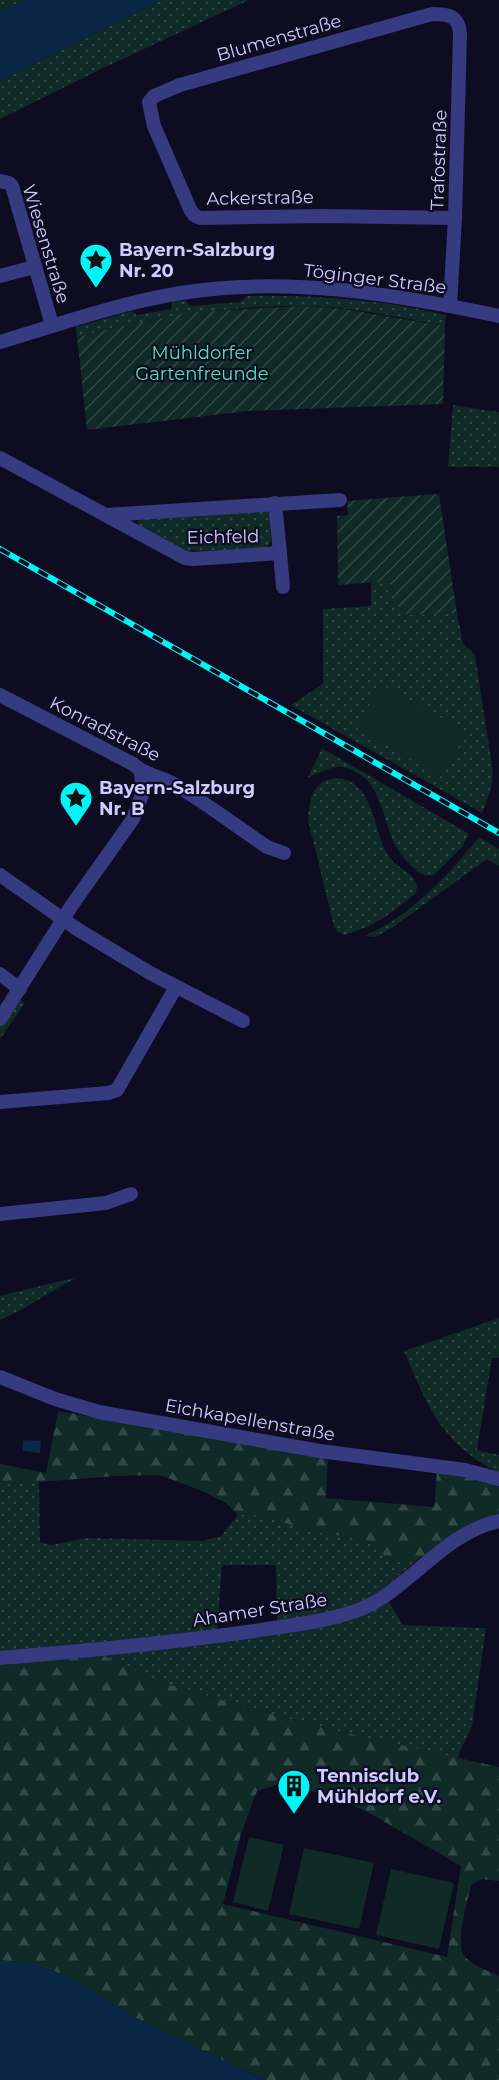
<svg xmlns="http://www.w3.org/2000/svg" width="499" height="2080" font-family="Montserrat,sans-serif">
	<defs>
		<pattern id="grass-dots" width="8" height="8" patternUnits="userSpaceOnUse" patternTransform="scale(1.5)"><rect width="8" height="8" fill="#0f2a27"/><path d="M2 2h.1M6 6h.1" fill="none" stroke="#314847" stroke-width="1.8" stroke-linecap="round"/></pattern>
		<pattern id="forest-firs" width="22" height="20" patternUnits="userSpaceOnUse" patternTransform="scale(1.5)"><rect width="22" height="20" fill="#0f2a27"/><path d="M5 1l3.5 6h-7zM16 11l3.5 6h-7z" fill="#314847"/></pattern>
		<pattern id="garden-furrows" width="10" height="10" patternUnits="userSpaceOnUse" patternTransform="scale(1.5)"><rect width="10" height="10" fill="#0f2a27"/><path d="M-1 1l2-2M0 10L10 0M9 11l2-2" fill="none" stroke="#314847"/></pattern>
	</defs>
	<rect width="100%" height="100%" fill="#0e0c20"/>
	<g fill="url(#grass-dots)">
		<path d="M0,0h24l-24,12z"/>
		<path d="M162,0h87l-152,71 -97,48v-38z"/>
		<path d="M247,296c67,-1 134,3 199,19l-1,11c-47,-9 -96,-20 -145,-20 -77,0 -149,12 -223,31l-1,-10 55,-16 6,4 34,-6 1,-7 13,-2 5,6 50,-4z"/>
		<path d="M453,405l46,7v55h-51z"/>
		<path d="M269,511l2,31 -6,7 -79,2 -44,-23 -4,-5 2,-6z"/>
		<path d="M389,581l10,26 8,8 50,-2 6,31 12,11 18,117 -2,16 -9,25 -191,-108 32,-21v-75l48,-3v-24z"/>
		<path d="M322,748l147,86 -8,14 -26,26c-8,4 -13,1 -20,-5 -33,-28 -24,-55 -45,-85 -5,-8 -17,-15 -27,-17 -12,-2 -23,7 -35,10z"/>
		<path d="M336,778c40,3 36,55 54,80 9,13 31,16 26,35 -24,20 -41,33 -72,42l-7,-4 -3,-5 -26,-106c1,-21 5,-40 28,-42z"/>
		<path d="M479,837l20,12v17l-12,-7 -94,68 -18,10 -10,-1c9,-5 20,-10 29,-16 33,-22 61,-53 85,-83z"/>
		<path d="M18,999l7,4 -25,36v-14z"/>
		<path d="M77,1277l-56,33 -21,10v-24z"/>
		<path d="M499,1318v40h-7l-15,92 22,5v18c-58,-30 -71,-66 -95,-122z"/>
		<path d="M39,1481l1,61 11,3 35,-7 116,3 19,-5 17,-21 14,-1 73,20 27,3 18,7 20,16 7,2 20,-2c-17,14 -33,31 -53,41 -26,14 -58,16 -87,20l-1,-56h-54l-5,66 -217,22v-168z"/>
		<path d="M388,1600l15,25 83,3 -14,98 -15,32 -128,-29 -81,-21 -91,-27 -55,-26 260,-41 19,-7z"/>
	</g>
	<g fill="url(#forest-firs)" fill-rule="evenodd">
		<path d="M58,1411l270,46 -2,41 108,9 3,-37 62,13v31l-20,7 -62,39 -20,2 -7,-2 -20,-16 -18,-7 -27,-3 -73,-20 -14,1 -12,-12 -24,-12 -42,-16 -44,1 -116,9v-21l46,9z"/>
		<path d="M102,1655l55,26 91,27 81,21 170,38v114l-17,-2 -11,6c-3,16 -18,60 -5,73 8,8 23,13 33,18v104h-235l-130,-63 -68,-42 -29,-9 -37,-6v-296zM280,1784l43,10 41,16 97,56 -14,91 -224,-53 18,-70 16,-43z"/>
	</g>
	<g fill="url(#garden-furrows)">
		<path d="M301,306l43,3 101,17 -2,78 -195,7 -161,19 -10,-93 45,-11 70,-14z"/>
		<path d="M436,494l3,1 18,118 -50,2 -8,-8 -10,-26 -51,4 -1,-69 11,-1 -1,-14z"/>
	</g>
	<g fill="#0f2a27">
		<path d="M381,684l86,48 -25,45 -86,-49z"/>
		<path d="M249,1837l35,8 -16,66 -35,-9z"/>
		<path d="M304,1848l70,15 -15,66 -70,-15z"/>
		<path d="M391,1869l63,14 -15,66 -63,-14z"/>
	</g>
	<g fill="#0b2746">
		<path d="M24,0h138l-162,81v-69z"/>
		<path d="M23,1440l18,1 -1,12 -18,-2z"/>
		<path d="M0,1960l37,6 29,9 68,42 130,63h-264z"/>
	</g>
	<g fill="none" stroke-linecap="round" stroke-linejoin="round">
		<g stroke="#363a80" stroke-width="14">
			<path d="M0,181l9,2 3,3 40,139"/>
			<path d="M0,276l34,-9"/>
			<path d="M450,306l5,-88 5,-184c-1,-18 -11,-20 -28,-20l-252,71 -26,11 -5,6 5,24 36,83 4,6 6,3 123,-2 132,2"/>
			<path d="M0,342c60,-18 119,-39 181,-49 106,-17 214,1 318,23"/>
			<path d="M0,458l185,100 8,1 87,-6 -5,-50"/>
			<path d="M106,515l234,-15"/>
			<path d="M280,553l3,34"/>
			<path d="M0,695l133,69c11,11 27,12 41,20 32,19 62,42 93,63l17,6"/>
			<path d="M0,875l77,54 73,44 93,48"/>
			<path d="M0,974l20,15"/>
			<path d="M0,1019l72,-114 61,-86 10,-27 -2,-20"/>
			<path d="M0,1102l108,-9 9,-3 59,-103"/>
			<path d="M0,1214l106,-11 25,-9"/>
			<path d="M0,1377l55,22 44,13 221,39 145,19 34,9"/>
			<path d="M0,1658c85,-7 170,-15 254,-27 36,-6 73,-9 107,-22 48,-20 84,-77 138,-88"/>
		</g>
		<g stroke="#00f5f7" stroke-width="6">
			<path id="rail" d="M0,549l499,284"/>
		</g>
		<use href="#rail" stroke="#0e0c20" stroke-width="4" stroke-dasharray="11" stroke-linecap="butt"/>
	</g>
	<defs>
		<g id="sight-pin" transform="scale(1.725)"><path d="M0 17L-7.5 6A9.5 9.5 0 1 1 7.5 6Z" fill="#00f5f7" stroke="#0e0c20"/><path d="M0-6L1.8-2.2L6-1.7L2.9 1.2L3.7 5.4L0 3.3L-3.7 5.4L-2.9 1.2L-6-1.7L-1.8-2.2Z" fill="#111"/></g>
		<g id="building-pin" transform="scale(1.725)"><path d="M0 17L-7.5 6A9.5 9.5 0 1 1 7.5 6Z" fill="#00f5f7" stroke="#0e0c20"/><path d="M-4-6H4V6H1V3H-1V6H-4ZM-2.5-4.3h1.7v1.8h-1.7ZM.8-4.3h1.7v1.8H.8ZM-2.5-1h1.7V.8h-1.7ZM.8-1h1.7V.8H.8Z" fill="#111"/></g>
	</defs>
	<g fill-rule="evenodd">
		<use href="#sight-pin" x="96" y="260"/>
		<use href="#sight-pin" x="76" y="798"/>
		<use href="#building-pin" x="294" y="1786"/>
	</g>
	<g text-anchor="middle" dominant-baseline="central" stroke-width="4.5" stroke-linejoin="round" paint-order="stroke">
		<g font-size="18" fill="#cdccff" stroke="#0e0c20">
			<text transform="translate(279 38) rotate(-16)">Blumenstraße</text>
			<text transform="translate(439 160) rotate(-88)">Trafostraße</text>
			<text transform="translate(260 198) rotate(-1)">Ackerstraße</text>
			<text transform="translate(46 244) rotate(73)">Wiesenstraße</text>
			<text transform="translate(375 279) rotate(7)">Töginger Straße</text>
			<text transform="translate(223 537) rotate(-1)">Eichfeld</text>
			<text transform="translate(105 729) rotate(27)">Konradstraße</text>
			<text transform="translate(250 1420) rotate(10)">Eichkapellenstraße</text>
			<text transform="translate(260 1610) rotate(-9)">Ahamer Straße</text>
		</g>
		<g font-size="18" font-weight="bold" fill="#cdccff" stroke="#0e0c20" text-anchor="start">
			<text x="119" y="250">Bayern-Salzburg<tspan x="119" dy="21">Nr. 20</tspan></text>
			<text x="99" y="788">Bayern-Salzburg<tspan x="99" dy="21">Nr. B</tspan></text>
			<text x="317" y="1776">Tennisclub<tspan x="317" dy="21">Mühldorf e.V.</tspan></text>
		</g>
		<g font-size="18" fill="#56e1b1" stroke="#0e0c20">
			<text x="202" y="353">Mühldorfer<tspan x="202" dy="21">Gartenfreunde</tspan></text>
		</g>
	</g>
</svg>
